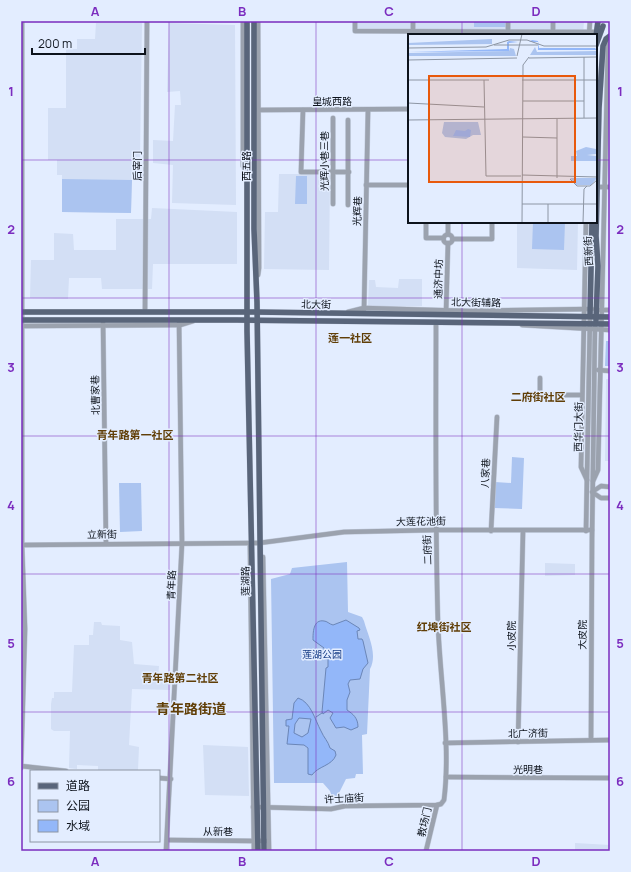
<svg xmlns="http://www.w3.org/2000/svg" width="631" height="872" font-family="Manrope,'Noto Sans SC',sans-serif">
	<rect width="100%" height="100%" fill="#e3edff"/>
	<g fill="#d3dff5">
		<path d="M355,21h229l-1,14 -228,-4z"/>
		<path d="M96,23h46l-2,134h-8l-1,56 -69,-1v-37h-5v-15h-9v-52h18v-59h11v-10h18z"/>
		<path d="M169,23l66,2 1,180 -64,-2 1,-38 -20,-2v-23l20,1 2,-36h6l-1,-14 -13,1z"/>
		<path d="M279,174h51l-1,96 -65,-1 1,-57h13z"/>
		<path d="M152,208l85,4v52h-84l-1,25h-50l-1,-11h-32l-1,21 -38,-1 1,-38h23v-27l19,1 1,16h42v-31h35z"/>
		<path d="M517,222h61l-1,48 -60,-2z"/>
		<path d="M399,279h23v27h-54l1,-26h6l1,7 22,1z"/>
		<path d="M606,379h4v82h-5z"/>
		<path d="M545,563l30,1v11l-30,1z"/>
		<path d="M94,622h7l1,3 18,1v14l12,2 2,22 25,2 -1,12h-4v2l17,1 -1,9 -38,-1 -3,56 10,2 -1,23 -40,1v-5l-21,-1v4l-8,-1 1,-37h-16l-3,-2v-25l1,-6h2v-6h18l2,-47h15v-10h4z"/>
		<path d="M203,745l45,2 1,49 -44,-1z"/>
		<path d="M575,843l35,2v6h-35z"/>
	</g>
	<g fill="#abc4f0">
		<rect x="474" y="21" width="32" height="6"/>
		<path d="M296,176h11v28h-12z"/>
		<path d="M62,179l70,1 -1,33 -69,-1z"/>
		<path d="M533,222h32l-1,28 -32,-1z"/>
		<path d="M606,341h4v25h-5z"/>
		<path d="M512,457l12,1 -2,51 -28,-1 1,-26 16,1z"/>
		<path d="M119,483h22l1,48 -22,1z"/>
		<path d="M347,562l1,50 14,5 2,4c4,15 14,33 6,48l-3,65 -5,1 1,39h-7l-1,4 -9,1 -9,18h-5l-2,-6 -7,-8h-49l-3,-204 19,-5 2,-6z"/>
	</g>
	<g fill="#93b7f9" stroke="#6b86b7" fill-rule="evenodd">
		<path d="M346,620l13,8 1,2 -3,1 1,8h4l1,2 5,22 -5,6 -3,10 -10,1 -2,4 2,8 -3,8v10c6,4 11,8 11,17l-7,3 -7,-3 -8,1 -6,-10 3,-5 -5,-3 -5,4 -1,-2 4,-44 2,-1v-9h-2l-2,-10 -11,-8c0,-7 0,-21 11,-19 3,0 5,3 9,4z"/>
		<path d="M298,698c13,4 17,22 23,33 3,7 7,10 9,17l5,3 1,4c-4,11 -18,11 -24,20l-4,-1v-26l-4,-3 -17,-1 2,-18h-3v-6l6,-1 2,-16zM299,718l12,1 -3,14 -6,4 -8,-4 1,-9z"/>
	</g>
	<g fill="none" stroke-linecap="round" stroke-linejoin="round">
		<path stroke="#6b86b7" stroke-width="1" d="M316,717l6,-4"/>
		<g stroke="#c1cadb" stroke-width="5.5">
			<g id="minor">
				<path d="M243,21v145l3,7"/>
				<path d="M355,21v10l242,1"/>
				<path d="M553,30v-9"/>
				<path d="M413,31v-10"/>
				<path d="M508,31v-10"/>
				<path d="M589,35l1,-14"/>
				<path d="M257,110l152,-1"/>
				<path d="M303,110l-2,62h48"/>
				<path d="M366,185h43"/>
				<path d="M597,187h13"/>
				<path d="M333,204v-86"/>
				<path d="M348,205v-85"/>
				<path d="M426,222v16h17"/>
				<path d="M586,222l-5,245 6,13"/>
				<path d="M448,234v-12"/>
				<circle cx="448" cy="239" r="4.5"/>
				<path d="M453,239h39v-17"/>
				<path d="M258,275l1,-7 -1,-247"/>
				<path d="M364,310l4,-200"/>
				<path d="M600,310h10"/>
				<path d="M145,311l2,-290"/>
				<path d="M348,312l16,-4 104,3 124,-2"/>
				<path d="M446,313l2,-70"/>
				<path d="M103,320l3,223"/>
				<path d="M522,325l88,5"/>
				<path d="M21,326l159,-1 13,-4"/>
				<path d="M598,370l12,1"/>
				<path d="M540,378v17h41"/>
				<path d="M593,481l5,-11 10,-426 2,-6"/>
				<path d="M610,487l-9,-1 -9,6 9,6h9"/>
				<path d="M491,531l6,-114"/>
				<path d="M586,531l4,-215"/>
				<path d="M22,545l237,-2 85,-11 91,-2h157"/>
				<path d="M250,546l4,305"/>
				<path d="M263,557l6,294"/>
				<path d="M591,740l1,-201 3,-215"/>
				<path d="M518,742l5,-211"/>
				<path d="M445,743l165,-3"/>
				<path d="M21,766l45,5"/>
				<path d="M21,768l4,-139 -3,-84v-524"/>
				<path d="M446,777l164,1"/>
				<path d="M159,778l12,1"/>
				<path d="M253,807l78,2 14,-3 92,-1 4,-1 3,-4c7,-55 -4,-120 -6,-176 -3,-100 -2,-201 -2,-302"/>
				<path d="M167,840l100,1"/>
				<path d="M166,851l16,-308 -3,-223"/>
				<path d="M426,851l11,-46"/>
			</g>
		</g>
		<g stroke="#c1cadb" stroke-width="6">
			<g id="major">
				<path d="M247,21v310l11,520"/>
				<path d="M254,21v208l3,73 7,549"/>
				<path d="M596,36l2,-15"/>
				<path d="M596,45l7,-19"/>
				<path d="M21,312h226l363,5"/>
				<path d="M590,316l2,-94"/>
				<path d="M21,320h216l373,4"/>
				<path d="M596,320l2,-54 -2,-30 3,-128 4,-62 3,-7 4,-3"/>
			</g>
		</g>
		<use href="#minor" stroke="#9ba2ae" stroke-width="4.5"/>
		<use href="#major" stroke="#59657a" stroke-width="5.5"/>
	</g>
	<path fill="none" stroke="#7b2cbf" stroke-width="1" stroke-opacity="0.55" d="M169,21v830M316,21v830M462,21v14M21,160h388M596,160h14M462,222v629M21,298h589M21,436h589M21,574h589M21,712h589"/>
	<g text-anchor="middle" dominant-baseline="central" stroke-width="3" stroke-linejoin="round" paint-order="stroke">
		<g font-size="10" fill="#0d131c" stroke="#e3edff">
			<text x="332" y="101">皇城西路</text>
			<text transform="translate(324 161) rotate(-90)">光辉小巷三巷</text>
			<text transform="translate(137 166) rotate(-90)">后宰门</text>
			<text transform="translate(246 166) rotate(-90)">西五路</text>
			<text transform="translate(357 211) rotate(-88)">光辉巷</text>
			<text transform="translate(588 251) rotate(-93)">西新街</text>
			<text transform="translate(438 279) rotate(-89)">通济中坊</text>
			<text transform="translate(476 302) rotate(1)">北大街辅路</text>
			<text transform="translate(316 304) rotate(1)">北大街</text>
			<text transform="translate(95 395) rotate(-91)">北曹家巷</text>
			<text transform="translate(578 427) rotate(-89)">西华门大街</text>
			<text transform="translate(485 473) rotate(-87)">八家巷</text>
			<text transform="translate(421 521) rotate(-1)">大莲花池街</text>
			<text transform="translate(102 534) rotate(-1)">立新街</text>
			<text transform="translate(427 550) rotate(-92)">二府街</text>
			<text transform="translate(245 581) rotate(-91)">莲湖路</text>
			<text transform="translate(171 585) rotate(-88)">青年路</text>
			<text transform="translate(582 635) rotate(-90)">大皮院</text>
			<text transform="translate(511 636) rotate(-90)">小皮院</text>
			<text transform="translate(528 733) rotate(-1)">北广济街</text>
			<text x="528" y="769">光明巷</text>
			<text transform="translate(344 798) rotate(-3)">许士庙街</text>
			<text transform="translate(424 822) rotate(-77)">教场门</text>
			<text x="218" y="831">从新巷</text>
		</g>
		<g font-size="10" fill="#163c86" stroke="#e3edff">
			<text x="322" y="654">莲湖公园</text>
		</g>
		<g font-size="11" font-weight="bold" fill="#603e07" stroke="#e3edff">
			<text x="350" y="337">莲一社区</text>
			<text x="538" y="396">二府街社区</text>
			<text x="135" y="434">青年路第一社区</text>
			<text x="444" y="626">红埠街社区</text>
			<text x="180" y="677">青年路第二社区</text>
		</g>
		<g font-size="14" font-weight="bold" fill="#603e07" stroke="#e3edff">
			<text x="191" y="708">青年路街道</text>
		</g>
	</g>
	<g transform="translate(408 34)">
		<rect width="189" height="189" fill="#e3edff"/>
		<path d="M84,5v5l-84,1v-2zM127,13l2,5 60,-1v4h-67zM102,14l4,1 2,7h-108v-3l101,-2zM36,88h34l3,13h-8l-7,4 -21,-2 -3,-4zM178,113l10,2v5l-9,1 9,1v5h-25v-5h6l-1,-5zM162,144h27l-6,7h-15z" fill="#abc4f0"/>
		<path d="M124,6l6,1 1,7h56l2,2h-59v-8h-9zM99,8l2,-1 9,1 -9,1v8l-101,1 99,-3zM60,95l3,1 -1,7 -17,-1 3,-6 9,1z" fill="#93b7f9"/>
		<path fill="none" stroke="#8d96a4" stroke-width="1" d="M86,11h44M0,14l78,-1 23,-7h18l17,6h53M109,22l5,-22M121,24l68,-1M0,26l109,-2M0,46h81M76,46l2,96h35M114,46h75M115,67h61M0,69l76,4M176,84v-61M149,85v59M0,86l189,-2M115,103l34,1M114,141l75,2M162,145l7,7h13l7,-6M114,170h75M140,170v19M114,189l1,-158 6,-8M175,189l1,-34 3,-3"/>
		<path fill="#e8590c" fill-opacity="0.15" stroke="#e8590c" stroke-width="2" d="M21,42h146v106h-146z"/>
		<rect width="189" height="189" fill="none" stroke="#0d131c" stroke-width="2"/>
	</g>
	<rect width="631" height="872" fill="none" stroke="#e3edff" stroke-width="44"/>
	<rect x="30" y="770" width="130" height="72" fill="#e3edff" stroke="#8d96a4"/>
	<rect x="38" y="783" width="20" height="6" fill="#59657a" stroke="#8d96a4"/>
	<text x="66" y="790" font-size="12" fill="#0d131c">道路</text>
	<rect x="38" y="800" width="20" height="12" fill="#abc4f0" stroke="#8d96a4"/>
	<text x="66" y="810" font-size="12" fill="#0d131c">公园</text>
	<rect x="38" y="820" width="20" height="12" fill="#93b7f9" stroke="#8d96a4"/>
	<text x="66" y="830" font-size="12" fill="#0d131c">水域</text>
	<path d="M32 48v6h113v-6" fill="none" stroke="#0d131c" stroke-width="2"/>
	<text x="38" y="48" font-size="12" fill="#0d131c" stroke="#e3edff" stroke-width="3" paint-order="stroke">200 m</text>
	<rect x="22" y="22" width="587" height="828" fill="none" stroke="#7b2cbf" stroke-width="1.5"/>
	<g font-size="13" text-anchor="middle" font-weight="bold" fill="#7b2cbf">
		<text x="95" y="16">A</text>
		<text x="242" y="16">B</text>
		<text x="389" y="16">C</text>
		<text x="536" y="16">D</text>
		<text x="11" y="96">1</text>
		<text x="620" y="96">1</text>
		<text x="11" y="234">2</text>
		<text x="620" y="234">2</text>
		<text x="11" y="372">3</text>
		<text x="620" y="372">3</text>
		<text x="11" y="510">4</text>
		<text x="620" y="510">4</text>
		<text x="11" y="648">5</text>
		<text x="620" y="648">5</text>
		<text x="11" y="786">6</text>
		<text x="620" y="786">6</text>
		<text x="95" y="866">A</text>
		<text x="242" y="866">B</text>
		<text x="389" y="866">C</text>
		<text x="536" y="866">D</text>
	</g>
</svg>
